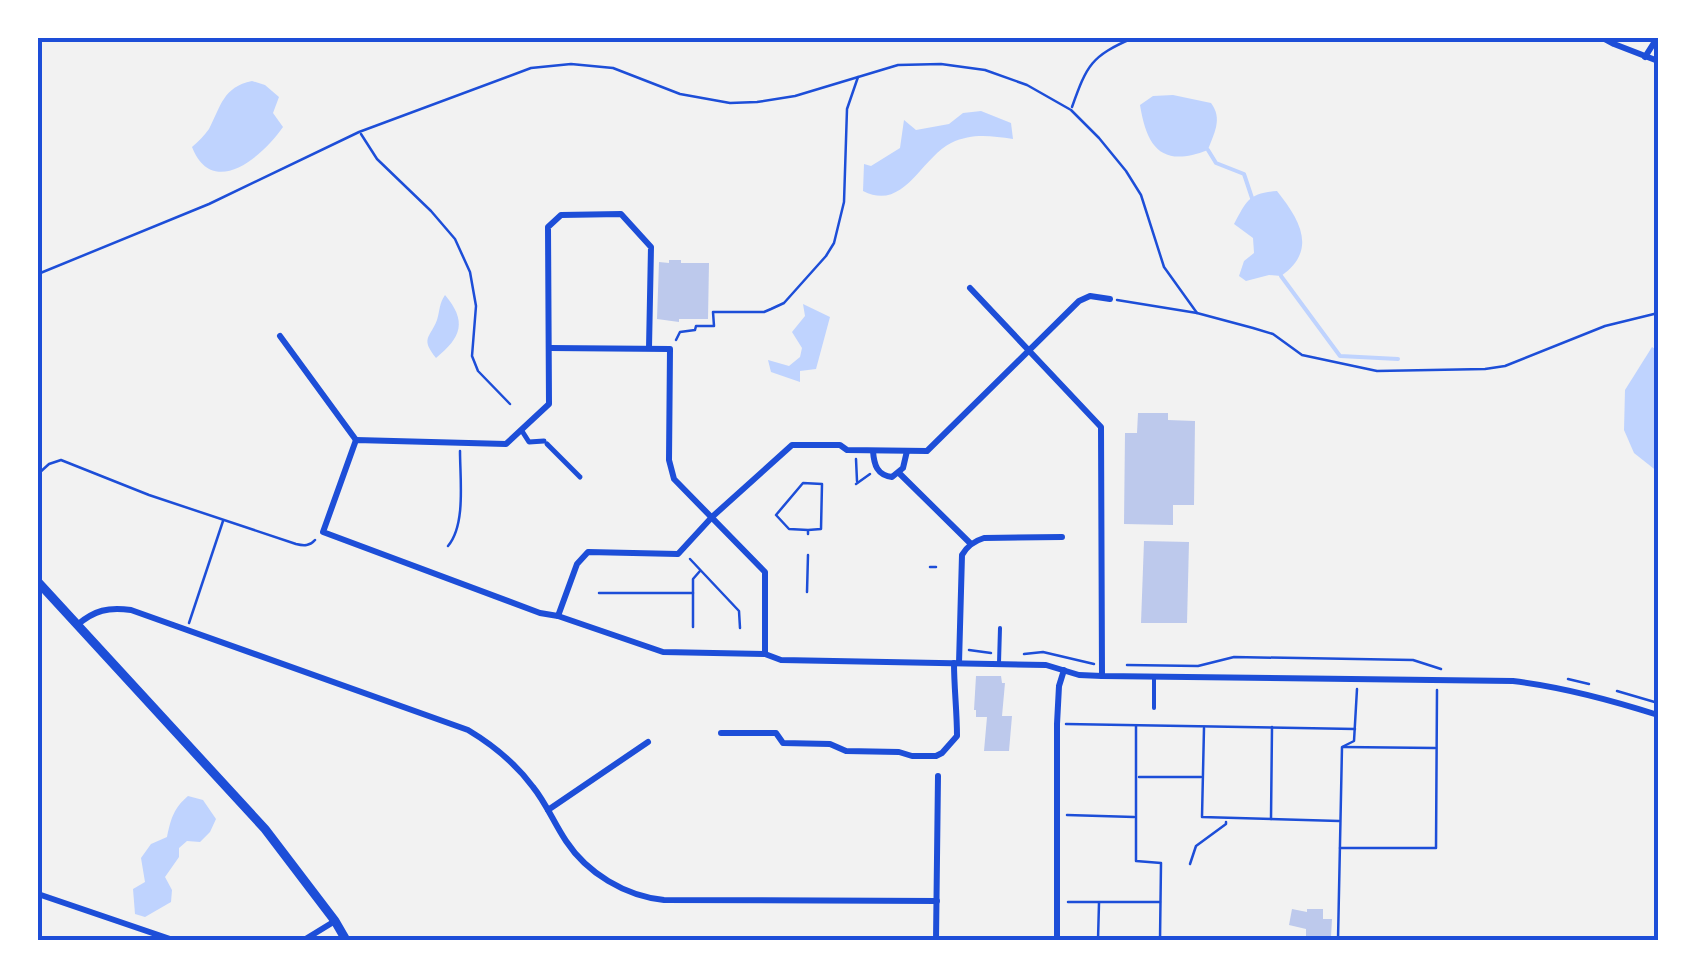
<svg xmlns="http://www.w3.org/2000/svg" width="1696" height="978" font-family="Barlow,sans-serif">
	<rect width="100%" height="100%" fill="#f2f2f2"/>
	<g fill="#bfd3fe">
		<path d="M252,81l13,4 14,12 -6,16 10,14c-20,29 -70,73 -91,20 6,-5 12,-11 17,-18 12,-23 14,-42 43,-48z"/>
		<path d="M1173,95l38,8c12,16 3,30 -3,47 -46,18 -61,-2 -68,-45l13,-9z"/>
		<path d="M981,111l30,12 2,16c-23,-3 -40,-6 -62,4 -31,16 -47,69 -88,48l1,-27 7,2 29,-18 4,-28 12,10 33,-6 14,-11z"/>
		<path d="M1277,191c23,29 41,59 4,85l-12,-1 -23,6 -7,-5 5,-15 10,-8 -1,-15 -19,-14c13,-24 15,-31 43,-33z"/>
		<path d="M445,295c22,26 17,42 -9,63 -16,-20 -6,-20 1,-38 3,-10 2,-16 8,-25z"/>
		<path d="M803,304l27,13 -14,52 -16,2v11l-29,-10 -3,-12 21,6 11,-9 2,-9 -10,-16 13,-16z"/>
		<path d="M1652,347l6,4v121l-24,-19 -10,-23 1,-40z"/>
		<path d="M188,796l15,4 13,19 -6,13 -10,10 -13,-1 -8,7v9l-14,20 7,13 -1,12 -26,15 -10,-3 -2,-25 12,-7 -4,-24 10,-14 16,-7c4,-19 7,-29 21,-41z"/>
	</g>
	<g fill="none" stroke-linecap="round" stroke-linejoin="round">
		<g stroke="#bfd3fe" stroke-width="4">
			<path d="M1208,150l8,13 28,11 8,24"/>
			<path d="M1281,276l59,80 58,3"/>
		</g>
	</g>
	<g fill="#bdc9ec">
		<path d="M669,260h12v3h28l-1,56h-29v3l-22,-3 2,-57 10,1z"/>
		<path d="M1138,413h30v7l27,1 -1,84h-21v20l-49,-1 1,-91h12z"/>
		<path d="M1144,541l45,1 -2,81h-46z"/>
		<path d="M976,676h25l1,7h3l-3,33h10l-3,35h-25l3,-34h-11v-7h-2z"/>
		<path d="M1292,909l15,3v-3h16v10h9l-1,18h-5v3h-20v-11l-17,-4z"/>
	</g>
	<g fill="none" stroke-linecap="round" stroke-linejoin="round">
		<g stroke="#1d4ed8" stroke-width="2.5">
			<path d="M1072,107c15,-42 19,-51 61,-69"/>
			<path d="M361,134l16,25 54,52 24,28 15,33 6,34 -4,50 6,15 32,33"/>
			<path d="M38,274l171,-70 150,-72 172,-64 40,-4 42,4 67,26 50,9 27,-1 38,-6 103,-31 43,-1 44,6 42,15 44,25 28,28 27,33 15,24 23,72 33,46"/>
			<path d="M1117,300l80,13 56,15 20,6 29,21 75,16 108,-2 20,-3 100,-40 53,-13"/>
			<path d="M676,340l4,-8 15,-2 1,-4h18l-1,-14h51l7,-3 13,-6 42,-47 8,-13 10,-41 3,-93 11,-32"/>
			<path d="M856,459l1,22"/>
			<path d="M38,474l11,-10 12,-4 88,35 147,49c8,2 14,2 19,-4"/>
			<path d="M856,484l14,-10"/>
			<path d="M808,534v-4l13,-1 1,-45 -19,-1 -27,32 13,14 19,1"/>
			<path d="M448,546c18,-21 12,-67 12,-95"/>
			<path d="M690,559l49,52 1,17"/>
			<path d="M930,567h6"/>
			<path d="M807,592l1,-37"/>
			<path d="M599,593h94"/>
			<path d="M189,623l34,-102"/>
			<path d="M693,627v-48l7,-8"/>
			<path d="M969,650l22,3"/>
			<path d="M1024,654l19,-2 51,12"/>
			<path d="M1127,665l71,1 36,-9 179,3 28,9"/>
			<path d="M1568,679l21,5"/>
			<path d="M1617,691l41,12"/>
			<path d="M1066,724l289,5"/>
			<path d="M1136,726v135l25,2 -1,77"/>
			<path d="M1204,728l-2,89 137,4"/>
			<path d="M1343,747l92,1"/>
			<path d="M1139,777h62"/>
			<path d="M1067,815l67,2"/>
			<path d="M1271,819l1,-92"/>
			<path d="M1340,848h96l1,-158"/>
			<path d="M1190,864l6,-18 30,-22v-2"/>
			<path d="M1068,902h92"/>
			<path d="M1098,940l1,-37"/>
			<path d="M1338,940l4,-193 12,-6 3,-52"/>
		</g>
		<g stroke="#1d4ed8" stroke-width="4">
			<path d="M999,663l1,-35"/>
			<path d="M1154,708v-31"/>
		</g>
		<g stroke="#1d4ed8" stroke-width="5">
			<path d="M522,431l7,11 15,-1"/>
			<path d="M547,444l33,33"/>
		</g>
		<g stroke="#1d4ed8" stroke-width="6">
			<path d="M1425,38h26"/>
			<path d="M1603,38l11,6 44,17"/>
			<path d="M1645,57l12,-19"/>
			<path d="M970,288l131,139 1,249"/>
			<path d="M280,336l76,104"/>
			<path d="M550,348l120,1 -1,111 5,19 91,93v82"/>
			<path d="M649,348l2,-101 -30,-33 -60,1 -13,12 1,177 -43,40 -150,-4 -33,92 217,81 18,3 105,36 102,2 16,6 265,5 33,10 23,1 411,5c50,6 98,19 145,34"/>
			<path d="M873,451c1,14 4,24 19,26l11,-9 4,-17"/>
			<path d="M899,473l72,71"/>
			<path d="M558,616l19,-52 11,-12 90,2 34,-37 80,-72h48l7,5 80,1 152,-150 11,-5 20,3"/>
			<path d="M77,625c18,-15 31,-18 54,-15l337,120c25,15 48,34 65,57 13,16 21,36 33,54 21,32 59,55 98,59l273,1"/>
			<path d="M959,663l3,-108c5,-9 12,-14 22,-17l78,-1"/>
			<path d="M721,733h55l7,10 47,1 16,7 53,1 13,4h24l6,-3 15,-17c0,-25 -3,-48 -3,-73"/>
			<path d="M548,810l100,-68"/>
			<path d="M38,894l135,46"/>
			<path d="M304,940l31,-19"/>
			<path d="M936,940l2,-164"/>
			<path d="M1057,940v-216l2,-38 5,-16"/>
		</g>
		<path stroke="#1d4ed8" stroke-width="9" d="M38,582l227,247 70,92 11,19"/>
	</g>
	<rect width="1696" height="978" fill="none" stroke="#ffffff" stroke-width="80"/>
	<rect x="40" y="40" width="1616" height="898" fill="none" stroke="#1d4ed8" stroke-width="4"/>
</svg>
